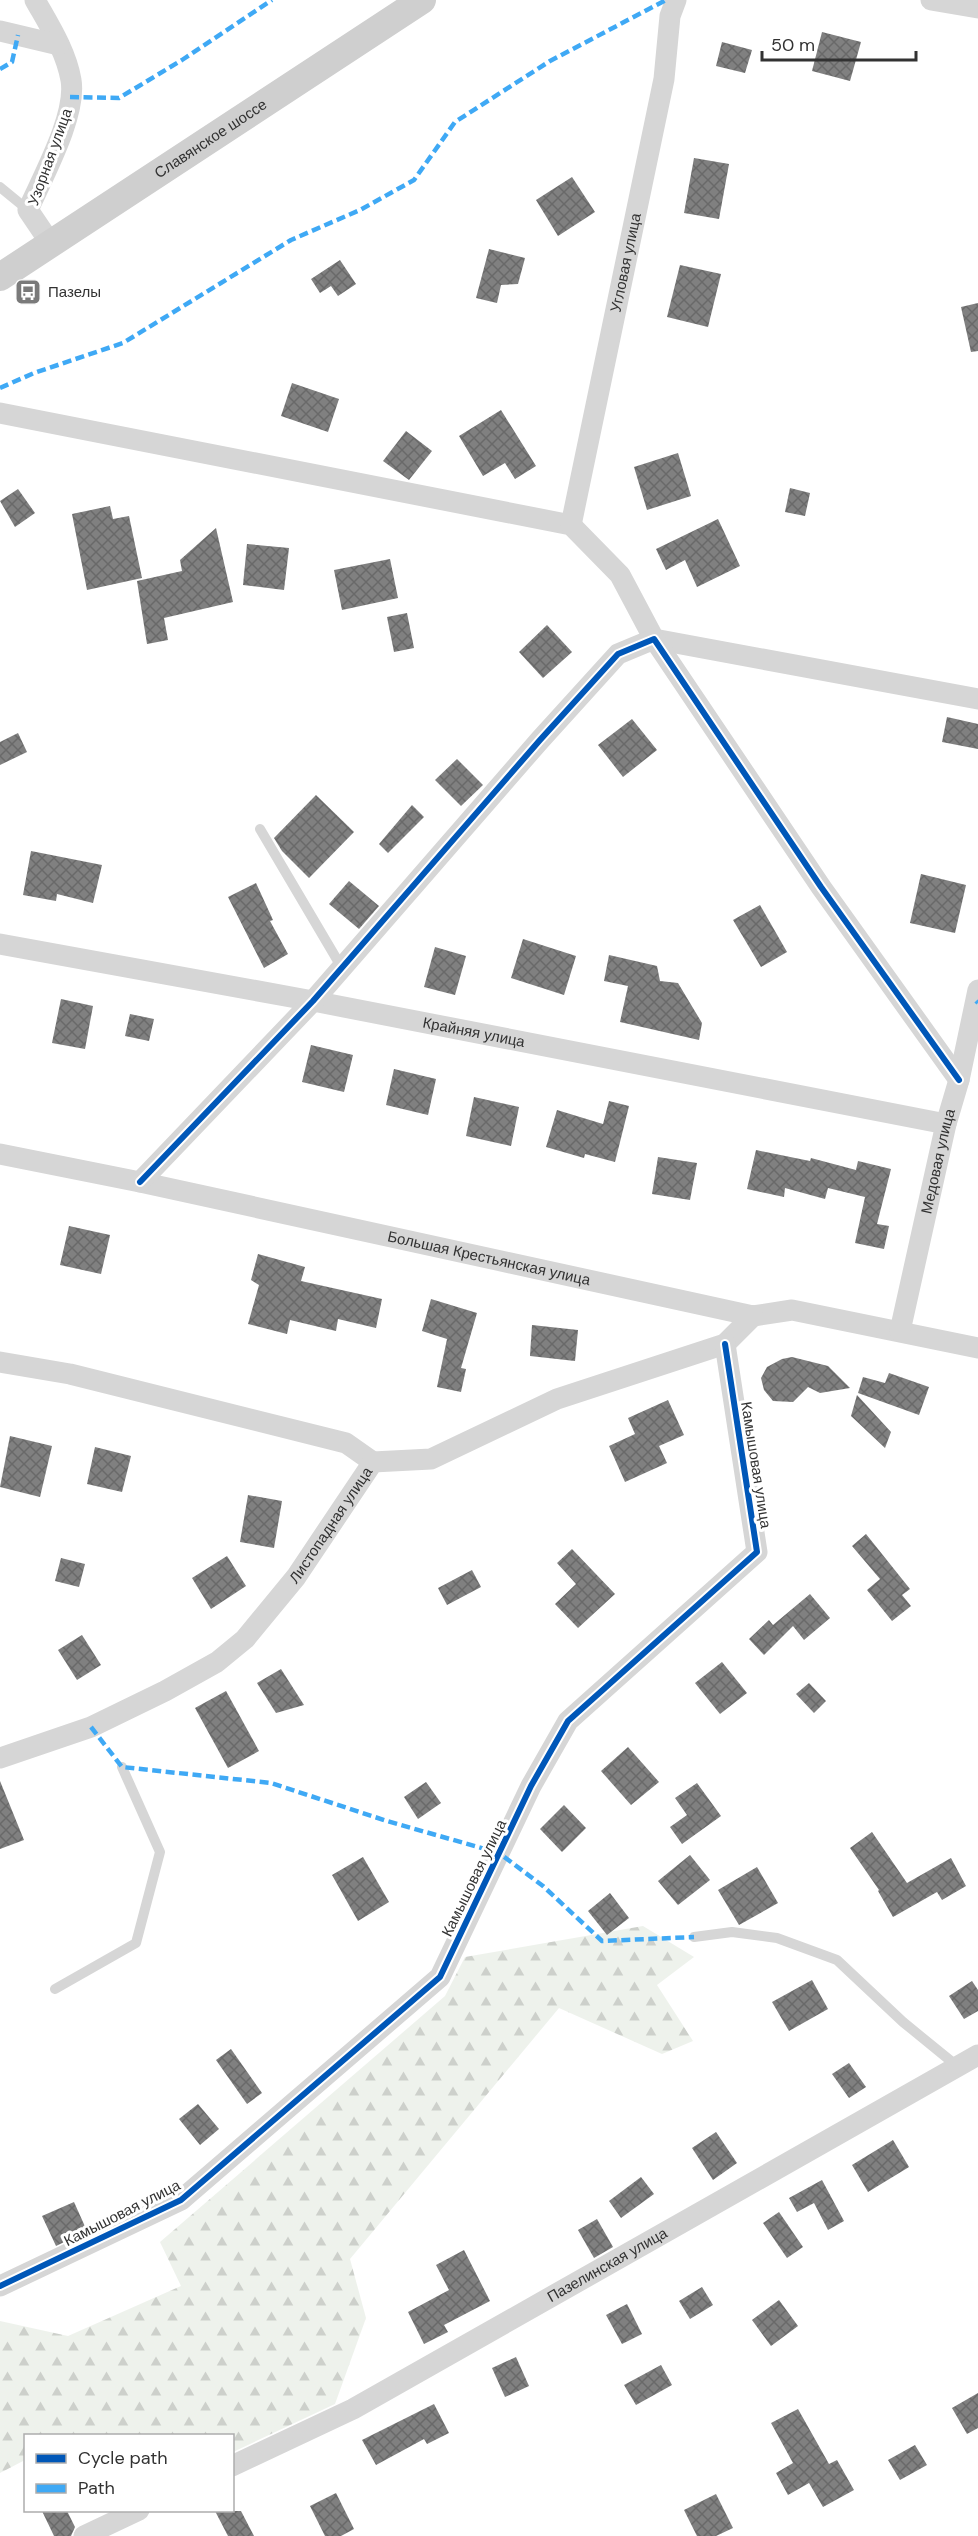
<svg xmlns="http://www.w3.org/2000/svg" width="978" height="2536" font-family="'DM Sans',sans-serif">
	<defs>
		<pattern id="forest-firs" width="22" height="20" patternUnits="userSpaceOnUse" patternTransform="scale(1.5)"><rect width="22" height="20" fill="#eef2ec"/><path d="M5 1l3.5 6h-7zM16 11l3.5 6h-7z" fill="#cdd0cb"/></pattern>
		<pattern id="building-cross-hatch" width="8" height="8" patternUnits="userSpaceOnUse" patternTransform="scale(1.5)"><rect width="8" height="8" fill="#808080"/><path d="M0 0l8 8M0 8l8-8" fill="none" stroke="#696969"/></pattern>
	</defs>
	<rect width="100%" height="100%" fill="#fff"/>
	<path fill="url(#forest-firs)" d="M643,1926l51,31 -37,28 36,56 -31,13 -103,-46 -209,251 16,59 -31,86 -102,48 -1,-16h-206l-1,24 -25,13v-152l68,15 113,-50 -21,-44 285,-246 20,-39z"/>
	<g fill="url(#building-cross-hatch)">
		<path d="M822,32l39,10 -11,39 -38,-10z"/>
		<path d="M722,42l30,8 -7,23 -29,-7z"/>
		<path d="M694,158l35,6 -10,55 -35,-6z"/>
		<path d="M572,177l23,35 -37,24 -22,-36z"/>
		<path d="M489,249l36,9 -7,26 -17,1 -4,18 -21,-5z"/>
		<path d="M340,260l16,24 -18,12 -7,-10 -11,7 -9,-14z"/>
		<path d="M680,265l41,9 -13,53 -41,-10z"/>
		<path d="M978,303v48l-7,1 -10,-45z"/>
		<path d="M292,383l47,16 -11,33 -47,-16z"/>
		<path d="M501,410l35,56 -21,13 -10,-16 -22,13 -24,-40z"/>
		<path d="M406,431l26,20 -23,29 -26,-19z"/>
		<path d="M678,453l13,43 -44,14 -13,-43z"/>
		<path d="M790,488l20,5 -5,23 -20,-4z"/>
		<path d="M18,489l17,24 -20,14 -15,-26z"/>
		<path d="M110,506l3,13 16,-3 13,62 -55,12 -15,-76z"/>
		<path d="M718,519l22,47 -43,21 -12,-27 -19,10 -10,-21z"/>
		<path d="M216,528l17,74 -69,16 4,22 -21,4 -10,-63 45,-10 -2,-11z"/>
		<path d="M247,544l42,4 -5,42 -41,-5z"/>
		<path d="M390,559l8,39 -56,12 -8,-40z"/>
		<path d="M407,613l7,35 -20,4 -7,-35z"/>
		<path d="M547,625l25,27 -29,26 -24,-26z"/>
		<path d="M947,717l31,7v25l-36,-7z"/>
		<path d="M632,719l25,31 -34,27 -25,-32z"/>
		<path d="M18,733l9,19 -27,13v-23z"/>
		<path d="M457,759l26,26 -22,21 -26,-26z"/>
		<path d="M316,795l38,37 -45,46 -27,-27 -8,-13z"/>
		<path d="M412,805l12,12 -36,36 -9,-9z"/>
		<path d="M31,851l71,14 -9,38 -36,-9 -1,7 -33,-6z"/>
		<path d="M921,874l45,11 -11,48 -45,-10z"/>
		<path d="M349,881l30,25 -20,23 -30,-25z"/>
		<path d="M256,883l17,37 -3,1 18,33 -24,14 -36,-71z"/>
		<path d="M760,905l27,47 -26,15 -28,-47z"/>
		<path d="M523,939l53,17 -12,39 -53,-17z"/>
		<path d="M435,947l31,9 -11,39 -31,-8z"/>
		<path d="M609,955l48,11 3,15 18,2 24,40 -3,17 -79,-18 8,-36 -24,-5z"/>
		<path d="M61,999l32,7 -8,43 -33,-6z"/>
		<path d="M130,1014l24,5 -5,22 -24,-5z"/>
		<path d="M311,1045l42,10 -9,37 -42,-10z"/>
		<path d="M394,1069l42,10 -8,36 -42,-10z"/>
		<path d="M474,1097l45,10 -8,39 -45,-10z"/>
		<path d="M609,1101l20,5 -14,56 -30,-8 -1,4 -38,-11 11,-37 46,14z"/>
		<path d="M756,1150l54,11 1,-3 45,12 2,-9 33,8 -14,55 12,2 -5,23 -29,-6 10,-46 -37,-9 -3,11 -40,-11 -1,9 -37,-8z"/>
		<path d="M658,1157l39,6 -7,37 -38,-6z"/>
		<path d="M69,1226l41,9 -9,39 -41,-9z"/>
		<path d="M258,1254l47,13 -4,14 81,18 -6,29 -38,-9 -2,12 -46,-11 -3,14 -39,-10 11,-39 -8,-5z"/>
		<path d="M431,1299l46,14 -16,55 5,1 -5,23 -24,-5 10,-48 -25,-8z"/>
		<path d="M532,1325l46,5 -3,31 -45,-5z"/>
		<path d="M792,1357l36,9 22,22 -30,5 -12,-6 -15,15 -20,-1 -9,-11 -3,-12 6,-11 15,-8z"/>
		<path d="M889,1373l40,14 -10,28 -61,-22 5,-16 22,6z"/>
		<path d="M857,1395l34,37 -6,16 -34,-32z"/>
		<path d="M668,1400l16,35 -25,11 8,17 -42,19 -16,-36 26,-12 -7,-16z"/>
		<path d="M10,1436l42,10 -12,51 -40,-10z"/>
		<path d="M95,1447l36,9 -9,36 -35,-8z"/>
		<path d="M248,1495l34,6 -8,47 -34,-6z"/>
		<path d="M866,1534l44,55 -8,6 9,11 -19,15 -25,-31 13,-11 -28,-33z"/>
		<path d="M572,1549l43,45 -37,34 -23,-24 21,-20 -19,-21z"/>
		<path d="M227,1556l19,30 -35,23 -19,-31z"/>
		<path d="M61,1558l24,6 -6,23 -24,-6z"/>
		<path d="M472,1570l9,17 -34,18 -9,-17z"/>
		<path d="M810,1594l20,24 -26,22 -11,-14 -29,29 -15,-16 20,-19 4,5z"/>
		<path d="M82,1635l19,30 -24,15 -19,-30z"/>
		<path d="M722,1662l25,31 -27,21 -25,-31z"/>
		<path d="M281,1669l23,36 -28,8 -19,-30z"/>
		<path d="M809,1683l17,18 -12,12 -18,-19z"/>
		<path d="M226,1691l33,60 -31,17 -33,-60z"/>
		<path d="M628,1747l31,35 -28,23 -30,-34z"/>
		<path d="M0,1781l24,59 -24,9z"/>
		<path d="M426,1782l15,21 -23,16 -14,-22z"/>
		<path d="M697,1783l24,33 -39,28 -12,-17 17,-12 -12,-17z"/>
		<path d="M564,1805l22,23 -24,24 -22,-23z"/>
		<path d="M872,1832l35,51 44,-25 15,28 -24,14 -5,-8 -44,25 -15,-26 1,-1 -29,-42z"/>
		<path d="M690,1855l20,25 -32,25 -20,-24z"/>
		<path d="M363,1857l26,45 -31,19 -26,-46z"/>
		<path d="M757,1867l21,36 -39,22 -21,-35z"/>
		<path d="M610,1893l19,25 -22,17 -19,-24z"/>
		<path d="M812,1980l16,29 -39,22 -17,-29z"/>
		<path d="M972,1981l6,9v21l-14,8 -15,-23z"/>
		<path d="M231,2049l31,44 -15,11 -31,-44z"/>
		<path d="M849,2063l17,24 -17,11 -17,-24z"/>
		<path d="M198,2104l21,25 -19,16 -21,-26z"/>
		<path d="M716,2132l21,31 -24,17 -21,-32z"/>
		<path d="M893,2140l16,27 -41,25 -16,-27z"/>
		<path d="M641,2177l13,17 -33,24 -12,-17z"/>
		<path d="M822,2180l22,41 -16,9 -14,-27 -17,9 -8,-14z"/>
		<path d="M74,2202l13,29 -31,15 -14,-30z"/>
		<path d="M779,2212l24,35 -16,11 -24,-35z"/>
		<path d="M597,2219l16,28 -19,11 -16,-28z"/>
		<path d="M464,2250l26,51 -46,24 4,7 -24,12 -16,-32 41,-22 -13,-25z"/>
		<path d="M702,2287l11,18 -23,14 -11,-18z"/>
		<path d="M779,2300l19,26 -27,20 -19,-26z"/>
		<path d="M627,2304l15,30 -20,10 -16,-29z"/>
		<path d="M516,2357l13,29 -24,11 -13,-29z"/>
		<path d="M661,2365l11,20 -36,20 -12,-20z"/>
		<path d="M978,2393v35l-11,6 -15,-26z"/>
		<path d="M434,2404l15,29 -22,11 -3,-5 -48,26 -14,-25z"/>
		<path d="M798,2409l31,55 8,-4 17,30 -31,17 -14,-24 -21,12 -12,-22 17,-10 -22,-40z"/>
		<path d="M915,2445l12,20 -27,15 -12,-20z"/>
		<path d="M336,2493l18,36 -13,7h-16l-15,-30z"/>
		<path d="M716,2494l17,34 -17,8h-19l-13,-26z"/>
		<path d="M42,2511h25l8,16 -4,9h-17z"/>
		<path d="M215,2511h26l13,25h-26z"/>
	</g>
	<g fill="none" stroke-linecap="round" stroke-linejoin="round">
		<g stroke="#d6d6d6" stroke-width="10">
			<path d="M0,187l28,23"/>
			<path d="M260,829l82,139"/>
			<path d="M694,1937l38,-5 45,6 60,22 66,62 54,44"/>
			<path d="M55,1989l81,-46 24,-91 -38,-85"/>
		</g>
		<g stroke="#d6d6d6" stroke-width="21">
			<path d="M35,0c14,25 31,51 36,80 6,35 -28,96 -43,130l23,34"/>
			<path d="M931,0l47,8"/>
			<path d="M0,31l59,14"/>
			<path d="M0,413l571,112 49,50 34,64 324,60"/>
			<path id="s1" d="M571,525l93,-446 6,-63 6,-16"/>
			<path id="s2" d="M0,944l313,57 633,123"/>
			<path id="s3" d="M0,1154l140,28 613,134 39,-6 186,38"/>
			<path d="M140,1182l173,-181 227,-261 78,-86 36,-15 167,248 138,193"/>
			<path id="s4" d="M900,1331l46,-207 13,-44 19,-90"/>
			<path d="M0,1362l70,12 276,69 27,19"/>
			<path id="s5" d="M0,1758l91,-31 74,-36 52,-29 28,-23 51,-62 77,-115 58,-3 126,-60 168,-55 28,-28"/>
			<path d="M0,2286l181,-86 259,-223 91,-191 37,-65 189,-169 -32,-208"/>
			<path id="s6" d="M232,2466l121,-57 625,-354"/>
			<path d="M84,2536l55,-26"/>
		</g>
		<path stroke="#cfcfcf" stroke-width="28" id="s7" d="M0,277l422,-277"/>
		<g stroke="#3fa9f5" stroke-width="4.5" stroke-dasharray="9 4.5" stroke-linecap="butt">
			<path d="M0,69l12,-7 6,-27"/>
			<path d="M70,97l49,1 63,-38 90,-60"/>
			<path d="M0,388l34,-15 89,-30 168,-103 69,-30 54,-30 41,-58 95,-61 116,-61"/>
			<path d="M976,1001l2,2"/>
			<path d="M91,1727l31,40 149,16 116,38 112,32 44,33 59,55 92,-4"/>
		</g>
		<g stroke="#fff" stroke-width="10">
			<g id="cycleway">
				<path d="M140,1182l173,-181 227,-261 78,-86 36,-15 167,248 138,193"/>
				<path d="M0,2286l181,-86 259,-223 91,-191 37,-65 189,-169 -32,-208"/>
			</g>
		</g>
		<use href="#cycleway" stroke="#0057b8" stroke-width="6"/>
	</g>
	<defs>
		<g id="bus-square" transform="scale(1.35)"><rect x="-9" y="-9" width="18" height="18" rx="4" fill="#7a7a7a" stroke="#fff"/><path d="M-5-6H5V4H4V6H2V4H-2V6H-4V4H-5ZM-3.5-4V0h7V-4ZM-3.5 1.2v1.5H-2V1.2ZM2 1.2v1.5H3.5V1.2Z" fill="#fff"/></g>
	</defs>
	<g fill-rule="evenodd">
		<use href="#bus-square" x="28" y="292"/>
	</g>
	<g text-anchor="middle" dominant-baseline="central" stroke-width="6" stroke-linejoin="round" paint-order="stroke">
		<g font-size="15" fill="#323232" stroke="#fff">
			<text stroke="none"><textPath href="#s7" startOffset="252">Славянское шоссе</textPath></text>
			<text transform="translate(50 157) rotate(-70)">Узорная улица</text>
			<text stroke="none"><textPath href="#s1" startOffset="268">Угловая улица</textPath></text>
			<text stroke="none"><textPath href="#s2" startOffset="482">Крайняя улица</textPath></text>
			<text stroke="none"><textPath href="#s4" startOffset="174">Медовая улица</textPath></text>
			<text stroke="none"><textPath href="#s3" startOffset="500">Большая Крестьянская улица</textPath></text>
			<text transform="translate(756 1465) rotate(81)">Камышовая улица</text>
			<text stroke="none"><textPath href="#s5" startOffset="417">Листопадная улица</textPath></text>
			<text transform="translate(474 1878) rotate(-64)">Камышовая улица</text>
			<text transform="translate(122 2213) rotate(-27)">Камышовая улица</text>
			<text stroke="none"><textPath href="#s6" startOffset="426">Пазелинская улица</textPath></text>
		</g>
		<g font-size="15" fill="#323232" stroke="#fff" text-anchor="start">
			<text x="48" y="292">Пазелы</text>
		</g>
	</g>
	<rect x="24" y="2434" width="210" height="78" fill="#ffffff" stroke="#adadad" stroke-width="1.5"/>
	<rect x="36" y="2454" width="30" height="9" fill="#0057b8" stroke="#adadad" stroke-width="1.5"/>
	<text x="78" y="2464" font-size="18" fill="#323232">Cycle path</text>
	<rect x="36" y="2484" width="30" height="9" fill="#3fa9f5" stroke="#adadad" stroke-width="1.5"/>
	<text x="78" y="2494" font-size="18" fill="#323232">Path</text>
	<path d="M762 51v9h154v-9" fill="none" stroke="#323232" stroke-width="3"/>
	<text x="771" y="51" font-size="18" fill="#323232" stroke="#ffffff" stroke-width="4.5" paint-order="stroke">50 m</text>
</svg>
